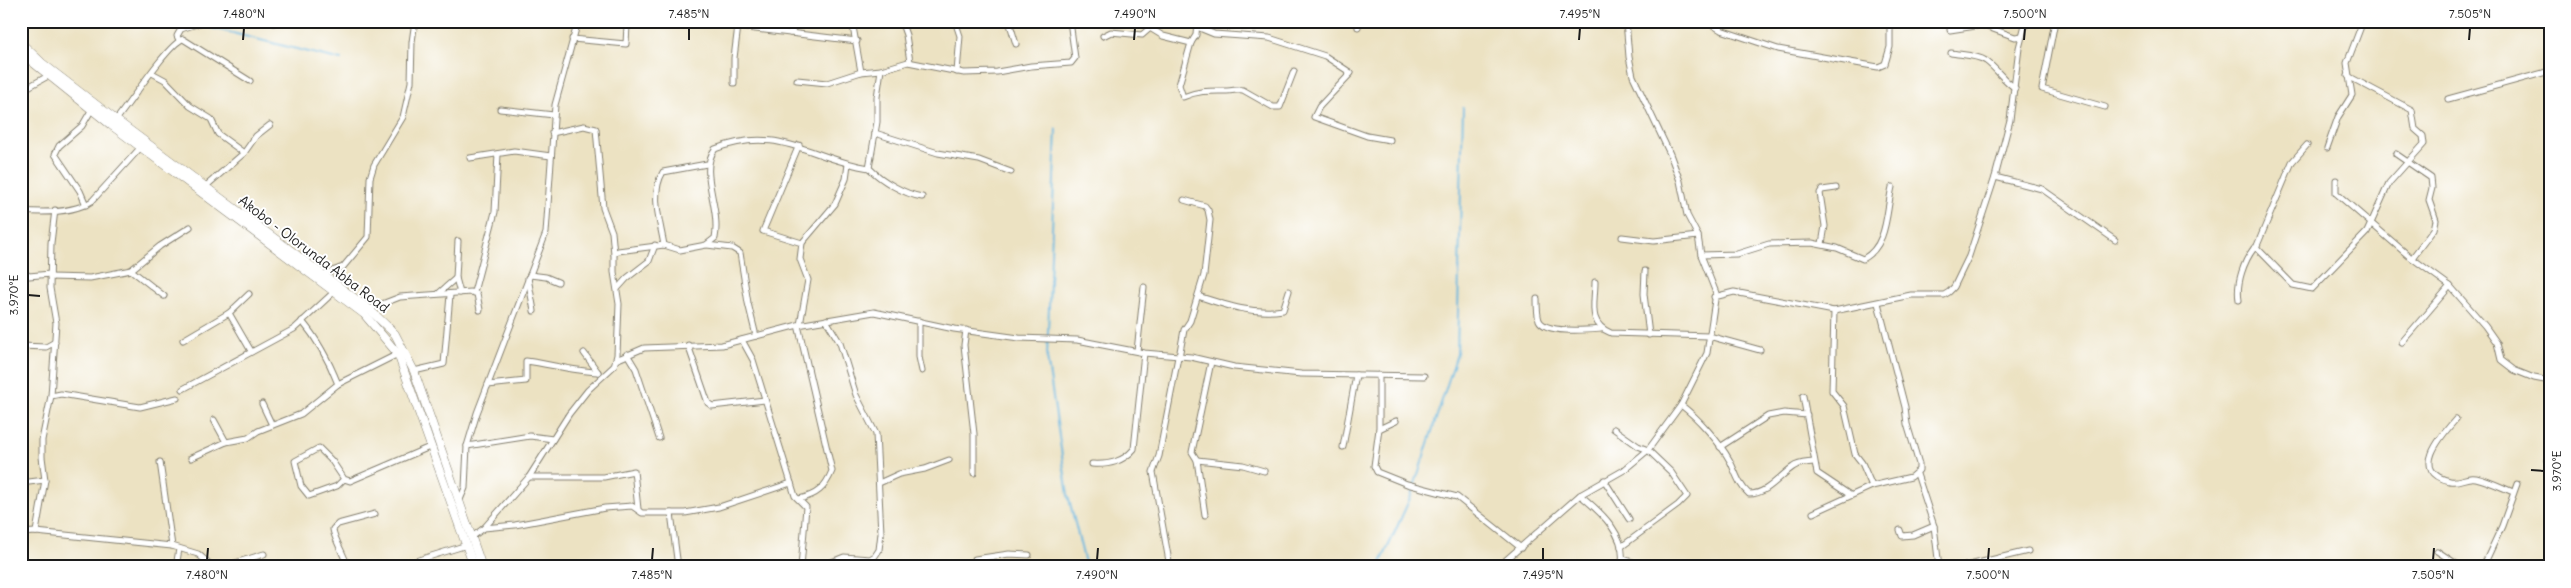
<svg xmlns="http://www.w3.org/2000/svg" width="2571" height="588" font-family="Delius,sans-serif">
	<rect width="100%" height="100%" fill="#fff"/>
	<filter id="ink" filterUnits="userSpaceOnUse"><feTurbulence type="fractalNoise" baseFrequency=".02" numOctaves="2"/><feDisplacementMap in="SourceGraphic" scale="10" xChannelSelector="R" yChannelSelector="G"/><feConvolveMatrix kernelMatrix="1 2 1 2 8 2 1 2 1" color-interpolation-filters="sRGB"/></filter>
	<filter id="wash" filterUnits="userSpaceOnUse"><feTurbulence type="fractalNoise" baseFrequency=".0096" numOctaves="4" result="noise"/><feDisplacementMap in="SourceGraphic" scale="20" xChannelSelector="R" yChannelSelector="G"/><feGaussianBlur stdDeviation="1.12" result="paint"/><feColorMatrix in="noise" values="0 0 0 0 0 0 0 0 0 0 0 0 0 0 0 0 0 1.4 0 .05"/><feComposite in="paint" operator="in"/></filter>
	<g filter="url(#wash)">
		<rect width="100%" height="100%" fill="#ece2c2"/>
		<g fill="none" stroke-linecap="round" stroke-linejoin="round">
			<g stroke="#61b3dc" stroke-width="2">
				<path d="M186,21l7,2"/>
				<path d="M200,25l141,35"/>
				<path d="M1056,129l-9,228 21,138 18,72"/>
				<path d="M1379,567l32,-71 46,-142 6,-246"/>
			</g>
		</g>
	</g>
	<g filter="url(#ink)">
		<g fill="none" stroke-linecap="round" stroke-linejoin="round">
			<g stroke="#847f6f" stroke-width="7">
				<g id="minor">
					<path d="M268,21l6,2"/>
					<path d="M688,21l169,20"/>
					<path d="M852,21l9,51 20,-2"/>
					<path d="M901,21l5,14 4,27"/>
					<path d="M955,21l5,15 -3,36"/>
					<path d="M1009,21l7,23"/>
					<path d="M1706,21l15,9 57,19 100,18 7,-3 5,-17v-26"/>
					<path d="M2055,21l-13,68 63,18"/>
					<path d="M1197,27l17,7 55,4 56,18 26,17 -32,34 -5,10 53,19 23,4"/>
					<path d="M1358,27l2,-6"/>
					<path d="M1150,28l13,8 28,7 5,-8 1,-14"/>
					<path d="M1950,30l32,-5 33,12 7,-1"/>
					<path d="M790,33l7,-12"/>
					<path d="M1103,36l8,-4 31,3 8,-7 2,-7"/>
					<path d="M572,39l54,5 1,-19 21,-4"/>
					<path d="M179,40l-2,-4 4,-7 25,-8"/>
					<path d="M1191,43l-12,42 4,12c16,-7 28,-6 44,-6 6,0 11,-2 16,-1l30,17h7l14,-36"/>
					<path d="M1951,53c11,2 26,2 35,8 11,8 17,19 29,27"/>
					<path d="M152,73l13,7 25,26 21,13 7,15 26,19"/>
					<path d="M797,80l30,3 34,-11"/>
					<path d="M734,83v-25l4,-32"/>
					<path d="M21,91l27,-15"/>
					<path d="M2448,99l102,-28"/>
					<path d="M500,109l54,6"/>
					<path d="M116,120c13,-16 52,-76 67,-81l67,42"/>
					<path d="M552,133l32,-7 12,3 7,79 9,24 2,22"/>
					<path d="M875,133l63,20 41,7 32,12"/>
					<path d="M799,145l-36,86 39,12"/>
					<path d="M2327,148l11,-31 14,-22 -5,-32 16,-42"/>
					<path d="M2396,154l35,24 1,10 -3,12 7,20 -2,9 -22,29"/>
					<path d="M470,158l44,-7 37,5"/>
					<path d="M869,168c13,13 35,26 53,29"/>
					<path d="M1995,177l47,12 73,51"/>
					<path d="M2336,180v13l73,63 41,30 35,40 12,17 4,17 13,10 20,8 16,3"/>
					<path d="M206,186l38,-33 12,-17 14,-11"/>
					<path d="M86,205l-6,-14 -25,-37 4,-8 23,-20 10,-17"/>
					<path d="M21,211c22,2 52,2 71,-10l49,-54"/>
					<path d="M1622,237l32,4 44,-5"/>
					<path d="M458,241l-2,37 4,15"/>
					<path d="M1822,244l3,-18 -5,-33 2,-3 14,-2"/>
					<path d="M664,245c-4,-24 -14,-52 -1,-73l44,-8"/>
					<path d="M707,245l25,3 8,5 8,50 8,33"/>
					<path d="M2256,248l36,-86 15,-17"/>
					<path d="M1701,255l36,-1 32,-10 43,-1 25,5 26,11c25,-13 23,-47 29,-72"/>
					<path d="M21,270l8,6 21,-2"/>
					<path d="M131,270l33,26"/>
					<path d="M1645,271l-1,23 5,41"/>
					<path d="M324,274l19,-7 25,-30 2,-59 4,-13 29,-48 8,-35 1,-40 3,-21"/>
					<path d="M530,275l16,2 12,5"/>
					<path d="M50,277l40,1 41,-8 29,-24 30,-19"/>
					<path d="M528,278l6,33"/>
					<path d="M1595,282c0,21 -8,42 16,51l98,3 51,14"/>
					<path d="M618,288l9,-10 22,-17 6,-16"/>
					<path d="M474,292l21,-80 3,-58"/>
					<path d="M439,293l17,-15"/>
					<path d="M1198,296c27,9 56,19 85,14l6,-19"/>
					<path d="M1714,297l20,-5 100,19 77,-16h33l5,-3 5,-5 15,-31 26,-79 15,-57 9,-72 7,-27"/>
					<path d="M1537,299c0,6 0,15 2,21 6,14 49,10 62,9"/>
					<path d="M2239,300c-3,-17 5,-39 15,-52l4,1 35,36 19,4 55,-57 22,-49 35,-39 -1,-8 -8,-7 -3,-19 -64,-34"/>
					<path d="M369,309l31,-12 71,-5 6,2 3,16"/>
					<path d="M1834,311l-2,80 12,15 11,48 7,9 10,23"/>
					<path d="M229,313l22,38"/>
					<path d="M302,321c16,19 27,40 36,63"/>
					<path d="M919,321v36l3,14"/>
					<path d="M798,325l34,146c-7,17 -15,24 -33,28"/>
					<path d="M800,325l8,-45 -8,-21 2,-16 33,-39 11,-25 2,-15"/>
					<path d="M966,330l-2,15 10,89v39"/>
					<path d="M183,340l46,-27 20,-19"/>
					<path d="M742,340l11,20 42,136 11,11 -5,60"/>
					<path d="M2402,342l48,-56"/>
					<path d="M688,345l20,58 4,3 53,-6"/>
					<path d="M21,346l25,1 9,-5"/>
					<path d="M1137,351l7,-64"/>
					<path d="M584,353l14,19"/>
					<path d="M627,354l9,15 23,69"/>
					<path d="M1179,357l5,-27 6,-9 14,-46 6,-55 -2,-10 -3,-4 -21,-6"/>
					<path d="M616,360l28,-12 78,-3 76,-20 76,-13 80,17 65,9 58,2 67,13 47,4 43,10 67,7 123,2"/>
					<path d="M414,371l30,-7 6,-69"/>
					<path d="M1379,375v54"/>
					<path d="M488,385l38,-4v-20c24,3 47,10 72,11"/>
					<path d="M183,389l111,-60 41,-38"/>
					<path d="M51,396l10,-2 79,13 37,-9"/>
					<path d="M1803,396l14,77 33,22"/>
					<path d="M262,404l10,21"/>
					<path d="M1681,405c17,13 38,36 49,56 6,12 8,23 19,33 19,0 30,-18 44,-27 5,-4 14,-4 20,-5"/>
					<path d="M2456,419c-15,17 -47,53 -6,62 10,2 16,-5 26,-3 13,3 25,9 37,14"/>
					<path d="M214,420l12,22 22,-4 10,-7 43,-17 37,-30 60,-30"/>
					<path d="M1396,421l-17,8 -5,37 3,6 30,12 50,13 64,51"/>
					<path d="M1614,429l24,17 10,4 23,22 16,24 -9,9 -57,42"/>
					<path d="M467,446l63,-10 23,3"/>
					<path d="M1343,447l13,-72"/>
					<path d="M1720,447l48,-31 16,-3 23,2"/>
					<path d="M191,458l35,-16"/>
					<path d="M1197,460l46,5 21,6"/>
					<path d="M2548,460l2,1"/>
					<path d="M160,462l12,84"/>
					<path d="M1092,464c17,1 31,-2 42,-15l10,-96"/>
					<path d="M1917,474l17,52 5,41"/>
					<path d="M529,477h75l30,-6 4,38"/>
					<path d="M344,479l-7,7 -28,10 -8,-10 -6,-25 24,-13 13,13 12,18 6,2 82,-35"/>
					<path d="M1604,480l25,39"/>
					<path d="M21,483l24,-3"/>
					<path d="M879,483l20,-9 26,-5 24,-9"/>
					<path d="M1580,495c21,17 49,42 41,72"/>
					<path d="M459,502l6,-14 2,-42 10,-33 69,-180 9,-128 23,-84"/>
					<path d="M671,513l7,54"/>
					<path d="M1813,513l59,-27 39,-9 8,-7v-6l-12,-40 -2,-17 -27,-104"/>
					<path d="M1205,515l-8,-55 -5,-8 19,-90"/>
					<path d="M484,528l31,-3 90,-17 27,-2 10,7h43l34,-6 72,-24"/>
					<path d="M1900,530l2,6 11,-1 21,-9"/>
					<path d="M36,532l9,-52 -3,-23v-17l9,-44 5,-73 -6,-35 1,-45 4,-33"/>
					<path d="M21,533l15,-1 136,14 26,8 15,13"/>
					<path d="M472,537l12,-9 45,-51 40,-63 19,-24 26,-24 3,-11 2,-51 -5,-32v-18l4,-3 46,-6 16,5 26,-5 9,-7c6,-31 -17,-67 0,-89 64,-25 96,10 154,19l8,-46v-25l4,-27 27,-8 56,11 33,-1 34,-6 40,-3 4,-5 -5,-37"/>
					<path d="M2437,551l24,16"/>
					<path d="M1623,559l25,8"/>
					<path d="M176,567l3,-18"/>
					<path d="M231,567l4,-4 29,-9"/>
					<path d="M348,567c-3,-10 -15,-31 -15,-38l5,-5 37,-10"/>
					<path d="M396,567l71,-22"/>
					<path d="M747,567h10"/>
					<path d="M819,567l25,-10 26,2 5,-3 4,-6 2,-17 -5,-99 -20,-39 -16,-52 -14,-23"/>
					<path d="M975,567v-8l34,-5 20,1"/>
					<path d="M1170,567l-17,-95 6,-16 19,-99"/>
					<path d="M1498,567l82,-72 44,-25 24,-20 33,-45 26,-52 9,-60 -15,-38 -3,-19 -11,-21 -7,-34 -10,-27 -37,-78 -4,-19 -3,-36"/>
					<path d="M1961,567l67,-16"/>
					<path d="M2483,567l19,-41 15,-42"/>
				</g>
			</g>
			<g stroke="#847f6f" stroke-width="9">
				<g id="secondary">
					<path d="M21,43l21,20 74,57 253,189 26,25 19,37 68,196"/>
					<path d="M21,53l90,72 253,189 34,40 76,213"/>
				</g>
			</g>
			<use href="#minor" stroke="#fff" stroke-width="5"/>
			<use href="#secondary" stroke="#fff" stroke-width="8"/>
		</g>
	</g>
	<path fill="none" stroke="#1c1c1c" stroke-width="2" d="M243,40l1,-12M689,40v-12M1134,40l1,-12M1579,40l1,-12M2024,40l1,-12M2469,40l1,-12M28,295l12,1M2531,470l13,1M207,560l1,-12M652,560l1,-12M1097,560l1,-12M1543,560v-12M1988,560l1,-12M2433,560l1,-12"/>
	<g text-anchor="middle" dominant-baseline="central" stroke-width="4" stroke-linejoin="round" paint-order="stroke">
		<g font-size="14" fill="#1c1c1c" stroke="#fff">
			<text transform="translate(314 254) rotate(37)">Akobo - Olorunda Abba Road</text>
		</g>
	</g>
	<rect width="2571" height="588" fill="none" stroke="#fff" stroke-width="55"/>
	<rect x="28" y="28" width="2516" height="532" fill="none" stroke="#1c1c1c" stroke-width="2"/>
	<g font-size="12" text-anchor="middle" fill="#1c1c1c">
		<text x="244" y="18">7.480°N</text>
		<text x="689" y="18">7.485°N</text>
		<text x="1135" y="18">7.490°N</text>
		<text x="1580" y="18">7.495°N</text>
		<text x="2025" y="18">7.500°N</text>
		<text x="2470" y="18">7.505°N</text>
		<text transform="translate(14 295) rotate(-90)" y="4">3.970°E</text>
		<text transform="translate(2557 471) rotate(-90)" y="4">3.970°E</text>
		<text x="207" y="579">7.480°N</text>
		<text x="652" y="579">7.485°N</text>
		<text x="1097" y="579">7.490°N</text>
		<text x="1543" y="579">7.495°N</text>
		<text x="1988" y="579">7.500°N</text>
		<text x="2433" y="579">7.505°N</text>
	</g>
</svg>
